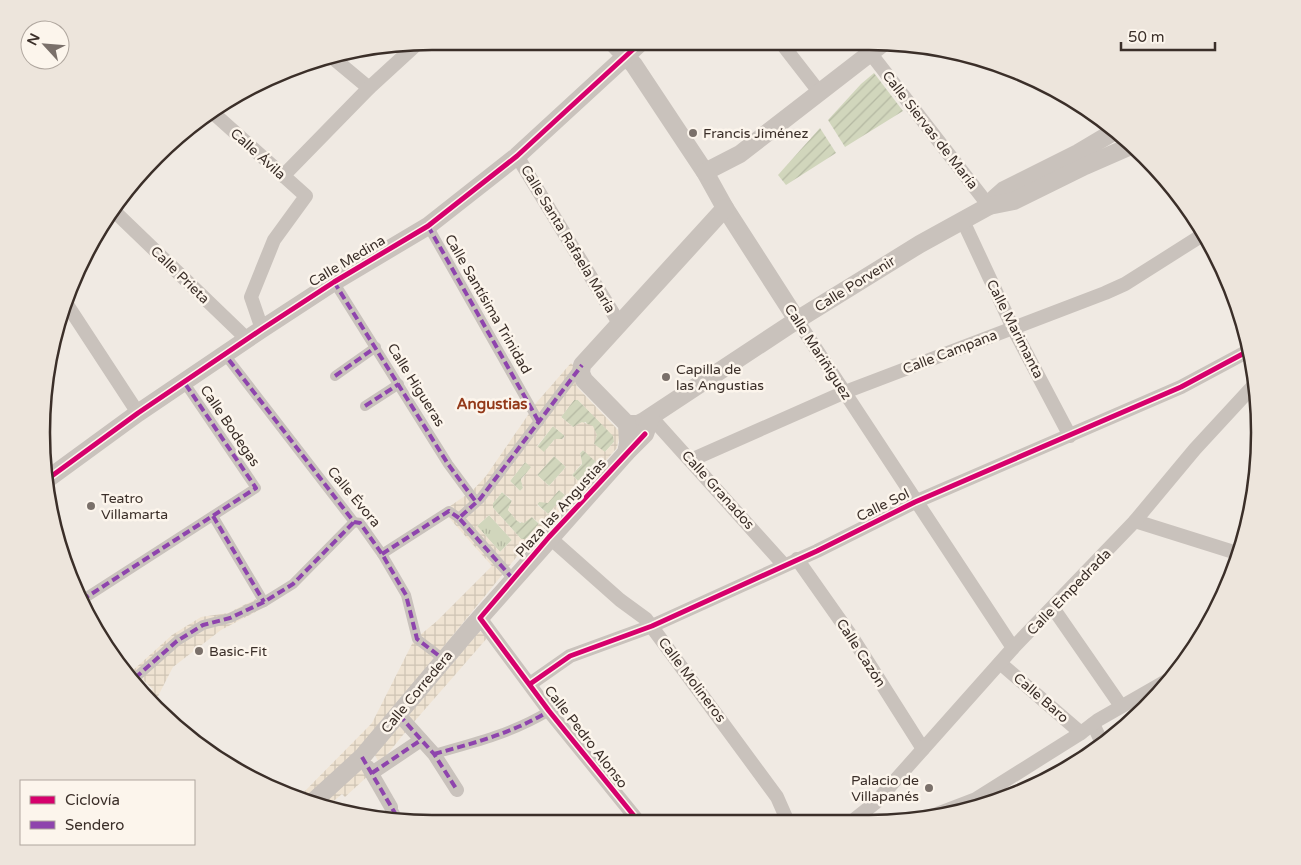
<svg xmlns="http://www.w3.org/2000/svg" width="1301" height="865" font-family="'Varela Round',sans-serif">
	<defs>
		<pattern id="grass-tufts" width="24" height="20" patternUnits="userSpaceOnUse" patternTransform="scale(1.25)"><rect width="24" height="20" fill="#d1d6bc"/><path d="M3 7l-1-3M5 7V3M7 7l1-3M15 17l-1-3M17 17v-4M19 17l1-3" fill="none" stroke="#b4b8a2"/></pattern>
		<pattern id="garden-furrows" width="10" height="10" patternUnits="userSpaceOnUse" patternTransform="scale(1.25)"><rect width="10" height="10" fill="#d1d6bc"/><path d="M-1 1l2-2M0 10L10 0M9 11l2-2" fill="none" stroke="#b4b8a2"/></pattern>
		<pattern id="plaza-grid" width="8" height="8" patternUnits="userSpaceOnUse" patternTransform="scale(1.25)"><rect width="8" height="8" fill="#efe3d2"/><path d="M0 4h8M4 0v8" fill="none" stroke="#cec3b4"/></pattern>
	</defs>
	<rect width="100%" height="100%" fill="#f0eae3"/>
	<path fill="url(#grass-tufts)" d="M489,515l23,25 -12,12 -23,-26z"/>
	<g fill="url(#garden-furrows)">
		<path d="M874,73l29,38 -58,36 -17,-27 33,-36z"/>
		<path d="M820,128l16,25 -50,32 -8,-10z"/>
		<path d="M574,400h4l36,36v6l-10,11 -10,-9 -8,-22 -13,5 -12,-10z"/>
		<path d="M553,426l12,10 -3,3 -8,1 -10,13 -7,-6z"/>
		<path d="M583,450l13,11 -18,20 -6,-6 10,-11 -2,-11z"/>
		<path d="M554,456l12,11 -17,19 -12,-11z"/>
		<path d="M525,462l7,5 -11,12 2,9 -3,3 -10,-10z"/>
		<path d="M559,490l6,5 -17,19 -11,-10 2,-2h9z"/>
		<path d="M502,492l10,9 -4,9 12,13 11,-7 8,8 -13,15h-5l-28,-31v-5z"/>
	</g>
	<g fill="url(#plaza-grid)" fill-rule="evenodd">
		<path d="M571,363l2,2 1,13 3,9 43,45 -3,16 -86,96 -7,4 -124,152 4,4 -92,95 -12,-3 72,-73 42,-83 23,-19 55,-55 -49,-55 29,-20 14,-15 51,-74zM574,400h4l35,36 1,6 -9,10 -11,-8 3,-9 -4,-9 -11,-4 -9,5 -12,-10zM553,426l12,10 -2,3h-8l-11,13 -7,-6zM583,450l13,12 -18,19 -6,-6 10,-12 -2,-10zM554,456l12,11 -17,19 -12,-11zM525,462l6,5 -10,13 2,8 -3,3 -10,-10zM559,490l6,5 -17,19 -11,-9 2,-3 9,1zM502,492l10,8 -4,10 9,11 7,2 8,-6 7,6 -13,16h-5l-28,-31v-5zM489,515l23,25 -12,12 -23,-26z"/>
		<path d="M256,599l11,7 -46,24 -48,37 -18,35 -7,-7 5,-6 -11,-10 -4,3 -8,-9 42,-38 29,-18 27,-4z"/>
		<path d="M479,632h4l5,5 -75,86 -4,-6 1,-5z"/>
		<path d="M400,725l7,5 -26,32 -3,-1 -3,-6z"/>
		<path d="M363,766l7,8 -25,23 -3,-3 -13,11 -6,-2z"/>
	</g>
	<g fill="none" stroke-linecap="round" stroke-linejoin="round">
		<g stroke="#c9c2bc" stroke-width="10">
			<path d="M428,226l111,196"/>
			<path d="M334,282l114,182 28,38"/>
			<path d="M229,360l125,162 6,1 22,31 24,41 11,44 25,19"/>
			<path d="M335,376l41,-29"/>
			<path d="M365,406l34,-22"/>
			<path d="M213,516l51,86"/>
			<path d="M382,554l67,-43 10,7"/>
			<path d="M513,579l-54,-61 21,-19 100,-132"/>
			<path d="M82,600l174,-112 -72,-106"/>
			<path d="M135,678l42,-37 26,-16 27,-7 34,-16 29,-18 61,-62"/>
			<path d="M434,754c40,-11 79,-21 115,-43"/>
			<path d="M391,807l8,13"/>
		</g>
		<g stroke="#c9c2bc" stroke-width="14">
			<path d="M782,44l38,49"/>
			<path d="M871,54l118,152"/>
			<path d="M333,58l36,30"/>
			<path d="M211,111l95,85 -32,44 -23,57 11,32"/>
			<path d="M517,156l102,167"/>
			<path d="M283,176l86,-88 48,-44"/>
			<path d="M113,210l134,129"/>
			<path d="M963,221l50,107 57,108"/>
			<path d="M66,303l72,110"/>
			<path d="M797,320l216,328"/>
			<path d="M651,417l133,148"/>
			<path d="M691,460l154,-68 260,-99 20,-9 79,-50"/>
			<path d="M1135,521l105,33"/>
			<path d="M549,537l71,63 26,19 131,178 11,25"/>
			<path d="M797,559l55,78 71,112"/>
			<path d="M1053,608l68,98"/>
			<path d="M480,618l69,93 90,111"/>
			<path d="M1000,663l81,70"/>
			<path d="M530,684l40,-28 82,-30 165,-75 98,-49 266,-115 69,-37"/>
			<path d="M399,715l35,39 23,36"/>
			<path d="M1093,724l10,21"/>
			<path d="M368,767l23,40"/>
			<path d="M372,773l49,-33"/>
			<path d="M929,817l47,-18 105,-66 17,-13 75,-43"/>
			<path d="M850,823l25,-20 138,-155 122,-127 60,-72 60,-65"/>
		</g>
		<g stroke="#c9c2bc" stroke-width="18">
			<path d="M612,42l22,23 71,107 20,36 72,112"/>
			<path d="M705,172l35,-18 142,-110"/>
			<path d="M989,206l6,-8 9,-8 74,-37 37,-22"/>
			<path d="M627,424h11l6,-3 153,-101 123,-76 69,-38 25,-5 71,-35 48,-21"/>
			<path d="M626,453l19,-19 6,-17"/>
			<path d="M49,478l89,-65 124,-84 72,-47 94,-56 89,-70 123,-113"/>
			<path d="M315,800l47,-43 108,-128 156,-176 2,-10 -1,-19 -43,-44 -3,-7 1,-8 143,-157"/>
		</g>
		<g stroke="#8e44ad" stroke-width="4" stroke-dasharray="8 4" stroke-linecap="butt">
			<path d="M428,226l111,196"/>
			<path d="M334,282l114,182 28,38"/>
			<path d="M229,360l125,162 6,1 22,31 24,41 11,44 25,19"/>
			<path d="M335,376l41,-29"/>
			<path d="M365,406l34,-22"/>
			<path d="M213,516l51,86"/>
			<path d="M382,554l67,-43 10,7"/>
			<path d="M513,579l-54,-61 21,-19 102,-134"/>
			<path d="M82,600l174,-112 -72,-106"/>
			<path d="M135,678l42,-37 26,-16 27,-7 34,-16 29,-18 61,-62"/>
			<path d="M399,715l35,39 23,36"/>
			<path d="M434,754c40,-11 79,-21 115,-43"/>
			<path d="M362,757l37,63"/>
			<path d="M372,773l49,-33"/>
		</g>
		<g stroke="#fcf5ec" stroke-width="8">
			<g id="cycleway">
				<path d="M49,478l89,-65 124,-84 72,-47 94,-56 89,-70 123,-113"/>
				<path d="M530,684l40,-28 82,-30 165,-75 98,-49 266,-115 69,-37"/>
				<path d="M639,822l-90,-111 -69,-93 69,-81 96,-103"/>
			</g>
		</g>
		<use href="#cycleway" stroke="#d6006c" stroke-width="5"/>
	</g>
	<g fill="#7a706a" stroke="#fcf5ec" stroke-width="2">
		<circle cx="693" cy="133" r="5"/>
		<circle cx="666" cy="377" r="5"/>
		<circle cx="91" cy="506" r="5"/>
		<circle cx="199" cy="651" r="5"/>
		<circle cx="929" cy="788" r="5"/>
	</g>
	<g text-anchor="middle" dominant-baseline="central" stroke-width="5" stroke-linejoin="round" paint-order="stroke">
		<g font-size="14" fill="#3b2f29" stroke="#fcf5ec">
			<text transform="translate(930 130) rotate(52)">Calle Siervas de María</text>
			<text transform="translate(258 154) rotate(42)">Calle Ávila</text>
			<text transform="translate(568 239) rotate(59)">Calle Santa Rafaela María</text>
			<text transform="translate(347 261) rotate(-31)">Calle Medina</text>
			<text transform="translate(180 275) rotate(44)">Calle Prieta</text>
			<text transform="translate(855 284) rotate(-32)">Calle Porvenir</text>
			<text transform="translate(488 304) rotate(60)">Calle Santísima Trinidad</text>
			<text transform="translate(1015 329) rotate(63)">Calle Marimanta</text>
			<text transform="translate(818 352) rotate(57)">Calle Mariñiguez</text>
			<text transform="translate(950 352) rotate(-21)">Calle Campana</text>
			<text transform="translate(416 385) rotate(58)">Calle Higueras</text>
			<text transform="translate(230 426) rotate(56)">Calle Bodegas</text>
			<text transform="translate(718 490) rotate(48)">Calle Granados</text>
			<text transform="translate(354 497) rotate(50)">Calle Évora</text>
			<text transform="translate(883 505) rotate(-26)">Calle Sol</text>
			<text transform="translate(561 508) rotate(-48)">Plaza las Angustias</text>
			<text transform="translate(1069 592) rotate(-46)">Calle Empedrada</text>
			<text transform="translate(861 653) rotate(57)">Calle Cazón</text>
			<text transform="translate(692 680) rotate(53)">Calle Molineros</text>
			<text transform="translate(417 692) rotate(-50)">Calle Corredera</text>
			<text transform="translate(1041 698) rotate(41)">Calle Baro</text>
			<text transform="translate(586 737) rotate(52)">Calle Pedro Alonso</text>
		</g>
		<g font-size="14" fill="#3b2f29" stroke="#fcf5ec" text-anchor="start">
			<text x="703" y="133">Francis Jiménez</text>
			<text x="676" y="369">Capilla de<tspan x="676" dy="16">las Angustias</tspan></text>
			<text x="101" y="498">Teatro<tspan x="101" dy="16">Villamarta</tspan></text>
			<text x="209" y="651">Basic-Fit</text>
			<text x="919" y="780" text-anchor="end">Palacio de<tspan x="919" dy="16">Villapanés</tspan></text>
		</g>
		<g font-size="15" font-weight="bold" fill="#933919" stroke="#fcf5ec">
			<text x="492" y="404">Angustias</text>
		</g>
	</g>
	<path d="M0 0H1301V865H0ZM432 50H869A382 382 0 0 1 1251 432V433A382 382 0 0 1 869 815H432A382 382 0 0 1 50 433V432A382 382 0 0 1 432 50Z" fill="#ede5dc" fill-rule="evenodd"/>
	<path fill="none" stroke="#3b2f29" stroke-width="2.5" d="M432 50H869A382 382 0 0 1 1251 432V433A382 382 0 0 1 869 815H432A382 382 0 0 1 50 433V432A382 382 0 0 1 432 50Z"/>
	<rect x="20" y="780" width="175" height="65" fill="#fcf5ec" stroke="#afa69e"/>
	<rect x="30" y="796" width="25" height="8" fill="#d6006c" stroke="#afa69e"/>
	<text x="65" y="805" font-size="15" fill="#3b2f29">Ciclovía</text>
	<rect x="30" y="821" width="25" height="8" fill="#8e44ad" stroke="#afa69e"/>
	<text x="65" y="830" font-size="15" fill="#3b2f29">Sendero</text>
	<g transform="translate(45 45) rotate(296)"><circle r="24" fill="#fcf5ec" stroke="#afa69e"/>
	<path d="M0-4L9 19L0 12L-9 19Z" fill="#7a706a"/>
	<text y="-8" font-size="14" font-weight="bold" text-anchor="middle" fill="#3b2f29">N</text>
	</g>
	<path d="M1121 42v8h94v-8" fill="none" stroke="#3b2f29" stroke-width="2.5"/>
	<text x="1128" y="42" font-size="15" fill="#3b2f29" stroke="#fcf5ec" stroke-width="4" paint-order="stroke">50 m</text>
</svg>
